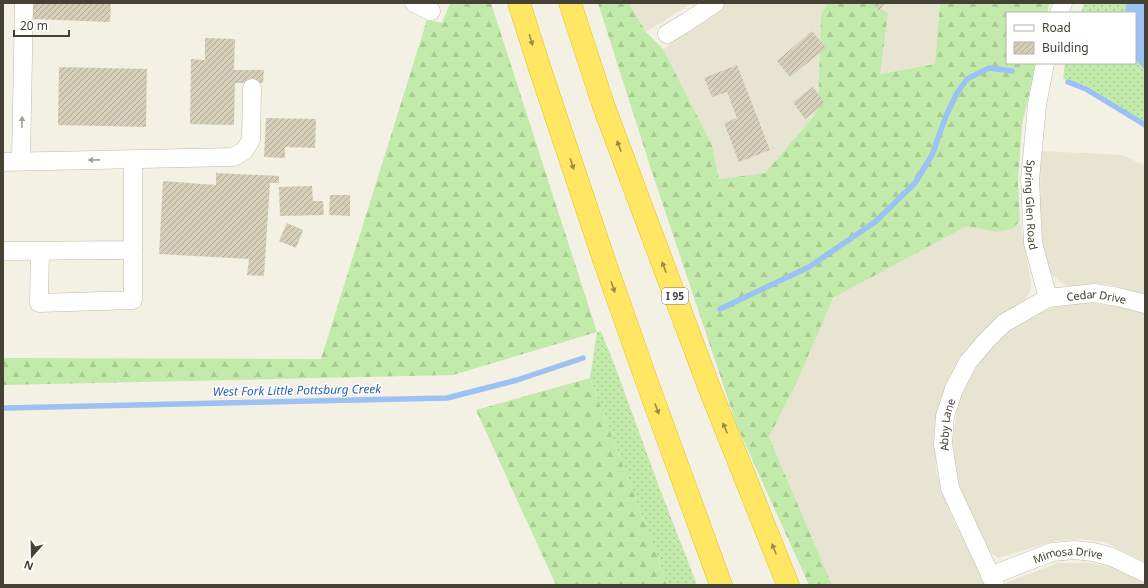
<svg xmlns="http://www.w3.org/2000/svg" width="1148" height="588" font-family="'Noto Sans',sans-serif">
	<defs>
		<pattern id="grass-dots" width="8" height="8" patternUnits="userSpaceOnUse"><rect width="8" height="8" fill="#c2eaaa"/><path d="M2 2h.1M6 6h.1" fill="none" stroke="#a8ca93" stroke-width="1.8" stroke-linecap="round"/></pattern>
		<pattern id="forest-firs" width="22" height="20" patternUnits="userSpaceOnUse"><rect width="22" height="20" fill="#c2eaaa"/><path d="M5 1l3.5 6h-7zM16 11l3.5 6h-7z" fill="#a8ca93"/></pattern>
		<pattern id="building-hatch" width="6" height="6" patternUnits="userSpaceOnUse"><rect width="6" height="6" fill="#d5cfb9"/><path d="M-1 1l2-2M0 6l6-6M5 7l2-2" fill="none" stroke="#afaa97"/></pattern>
	</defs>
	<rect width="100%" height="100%" fill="#f3f1e4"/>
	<g fill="#e7e4d2">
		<path d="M629,3h63l-46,29z"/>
		<path d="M726,3h102l-7,11 -3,97 -53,62 -46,6 -7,-34 -49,-96z"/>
		<path d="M871,3h69l-5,61 -56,10 9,-61z"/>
		<path d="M1041,151l82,4 22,11v129l-40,-11 -31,5 -12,-6 -14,-12 -9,-46z"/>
		<path d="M1020,221l11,61 -1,9 -6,10 -32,21 -26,27 -21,39 -10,43 1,40 14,42 36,72h-154l-63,-148 64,-139 134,-72 29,6 16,-3z"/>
		<path d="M1096,303l32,4 17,6v249l-40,-20 -25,-3 -26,2 -56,17 -7,-5 -30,-58 -7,-30 -1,-28 5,-33 12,-28 17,-25 22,-22 26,-15 31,-10z"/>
		<path d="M1058,563h31l24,4 32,16v2h-139l1,-3z"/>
	</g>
	<g fill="url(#grass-dots)">
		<path d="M1084,3h43l-2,10h-44z"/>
		<path d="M1135,59l10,11v53l-60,-38 -22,-6 2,-16h70z"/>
		<path d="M601,331l15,38 44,120 37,96h-29l-78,-207 7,-46z"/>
	</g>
	<g fill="url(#forest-firs)">
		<path d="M450,3h41l106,329 -144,43 -450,10v-27l318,1 106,-339 15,3z"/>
		<path d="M598,3h31l17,29 17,17 49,96 7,34 46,-6 53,-62 3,-97 7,-11h43l17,10 -8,61 55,-10 5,-61h110l-3,10h-40v50h29l-14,62 -4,57 2,39 -8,8 -16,3 -29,-6 -134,72 -34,79 -30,60 63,148h-23l-72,-159 -87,-260z"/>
		<path d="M590,378l78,207h-112l-80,-175z"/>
	</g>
	<path fill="#9cc1f4" d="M1127,3h18v67l-10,-11v-46h-10z"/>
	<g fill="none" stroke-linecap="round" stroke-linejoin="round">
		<g stroke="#9cc1f4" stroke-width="5.5">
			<path d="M1068,82l18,7 59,36"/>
			<path d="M720,309l89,-42 66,-45 40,-39 17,-28 14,-39 11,-23 10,-14 22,-11 23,3"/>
			<path d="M5,408l442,-10 70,-18 66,-22"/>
		</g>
	</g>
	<g fill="url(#building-hatch)">
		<path d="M32,3h79l-1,19 -79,-3z"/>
		<path d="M871,3h14l-6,7z"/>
		<path d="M812,31l14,17 -36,29 -13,-16z"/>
		<path d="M205,38l30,1 -1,31h30l-1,13h-28l-1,42 -44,-1 1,-65 14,1z"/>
		<path d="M737,65l33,85 -31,12 -15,-39 13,-5 -10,-26 -15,5 -8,-19z"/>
		<path d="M59,67l88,2 -1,58 -88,-2z"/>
		<path d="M813,87l12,16 -20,16 -12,-17z"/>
		<path d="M266,118l50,1 -1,29 -30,-1v11l-21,-1z"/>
		<path d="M216,173l63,3v7h-9l-6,93 -17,-1 2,-16 -90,-5 4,-73 53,4z"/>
		<path d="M312,186l1,15h10l1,14 -44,1 -1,-29z"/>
		<path d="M330,195h20v21l-21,-1z"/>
		<path d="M287,223l16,7 -7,18 -17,-7z"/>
	</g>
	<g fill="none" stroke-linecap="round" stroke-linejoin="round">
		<g stroke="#bfbba6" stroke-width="19">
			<g id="minor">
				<path d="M414,3l17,8"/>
				<path d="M1059,13l4,-10"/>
				<path d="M667,34l20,-12 28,-19"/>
				<path id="s1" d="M1045,63l-8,42 -7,75 3,63 15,55"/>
				<path d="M21,161l3,-158"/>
				<path d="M3,162l230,-5 11,-6 7,-11 1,-52"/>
				<path d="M3,251l130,-1v-90"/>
				<path d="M40,251l-1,52 94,-3v-50"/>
				<path id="s2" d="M990,576l62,-24 22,-2 19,2 19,5 33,16"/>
				<path id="s3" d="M995,585l-45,-97 -7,-44 2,-28 9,-27 14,-27 18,-21 18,-18 44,-25 46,-5 24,4 27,7"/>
			</g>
		</g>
		<g stroke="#e5c02c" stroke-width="23">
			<g id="highway">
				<path d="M519,3l21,66 63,188 44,125 74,203"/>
				<path d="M570,3l34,104 105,280 79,198"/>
			</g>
		</g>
		<use href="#minor" stroke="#fff" stroke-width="18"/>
		<use href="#highway" stroke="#ffe663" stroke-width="22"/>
	</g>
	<defs><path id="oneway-solid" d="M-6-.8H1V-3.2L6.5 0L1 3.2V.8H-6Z"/></defs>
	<g fill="#998b49">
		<use href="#oneway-solid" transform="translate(531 40) rotate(73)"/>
		<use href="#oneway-solid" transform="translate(619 146) rotate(-110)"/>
		<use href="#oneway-solid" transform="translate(572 164) rotate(72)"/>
		<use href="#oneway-solid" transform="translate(664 267) rotate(-110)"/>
		<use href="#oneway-solid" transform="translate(613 287) rotate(71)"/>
		<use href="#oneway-solid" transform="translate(657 409) rotate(70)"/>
		<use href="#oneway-solid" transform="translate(725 428) rotate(-112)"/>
		<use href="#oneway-solid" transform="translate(774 549) rotate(-112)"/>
	</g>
	<g fill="#a2a09a">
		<use href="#oneway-solid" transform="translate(22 122) rotate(-89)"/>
		<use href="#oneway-solid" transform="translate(94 160) rotate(179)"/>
	</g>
	<g text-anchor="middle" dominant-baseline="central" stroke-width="3" stroke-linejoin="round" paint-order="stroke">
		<rect fill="#fff" stroke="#7d7a71" stroke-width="1" x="662" y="288" width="26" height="16" rx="3"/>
		<g font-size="10" font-weight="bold" fill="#454134">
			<text x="675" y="296">I 95</text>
		</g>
		<g font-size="11" fill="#454134" stroke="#fff">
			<text stroke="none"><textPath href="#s1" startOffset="143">Spring Glen Road</textPath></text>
			<text stroke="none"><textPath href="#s3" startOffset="391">Cedar Drive</textPath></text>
			<text stroke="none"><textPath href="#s3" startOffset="171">Abby Lane</textPath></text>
			<text stroke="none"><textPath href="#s2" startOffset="82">Mimosa Drive</textPath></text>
		</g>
		<g font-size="12" font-style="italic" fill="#2862b6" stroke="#fff">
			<text transform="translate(297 390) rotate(-1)">West Fork Little Pottsburg Creek</text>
		</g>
	</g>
	<rect width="1148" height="588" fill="none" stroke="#454134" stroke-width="8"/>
	<rect x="1006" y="12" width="130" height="52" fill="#ffffff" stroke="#b5b3ae"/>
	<rect x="1014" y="25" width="20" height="6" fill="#ffffff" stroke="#b5b3ae"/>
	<text x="1042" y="32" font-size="12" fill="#454134">Road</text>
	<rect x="1014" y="42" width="20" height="12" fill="url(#building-hatch)" stroke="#b5b3ae"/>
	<text x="1042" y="52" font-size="12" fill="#454134">Building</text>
	<g transform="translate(32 556) rotate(200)" stroke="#ffffff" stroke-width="3" paint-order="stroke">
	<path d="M0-3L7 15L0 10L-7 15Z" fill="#454134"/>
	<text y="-6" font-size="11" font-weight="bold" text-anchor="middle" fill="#454134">N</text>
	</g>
	<path d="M14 30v6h55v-6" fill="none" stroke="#454134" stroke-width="2"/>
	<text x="20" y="30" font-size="12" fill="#454134" stroke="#ffffff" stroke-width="3" paint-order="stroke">20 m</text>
</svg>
